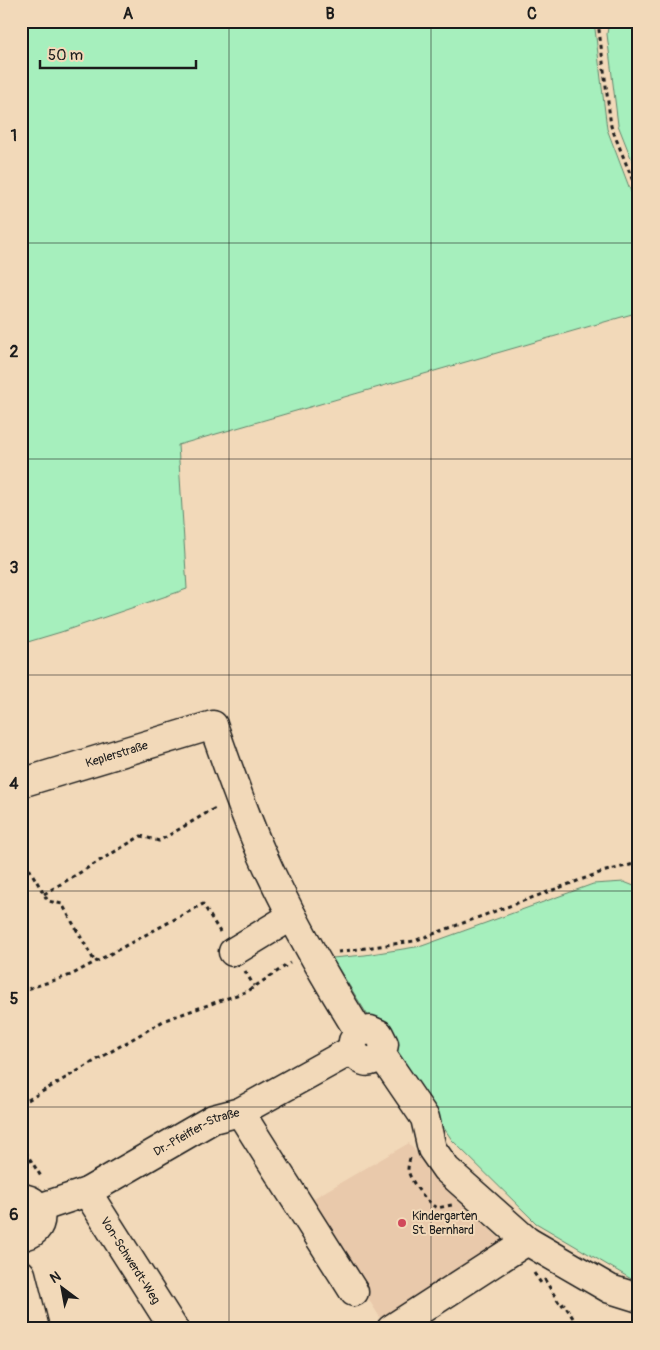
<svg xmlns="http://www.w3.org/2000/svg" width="660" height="1350" font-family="Pangolin,sans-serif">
	<rect width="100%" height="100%" fill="#f2d9b9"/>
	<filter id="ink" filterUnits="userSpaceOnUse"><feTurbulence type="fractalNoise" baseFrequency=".02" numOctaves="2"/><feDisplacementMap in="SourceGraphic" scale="10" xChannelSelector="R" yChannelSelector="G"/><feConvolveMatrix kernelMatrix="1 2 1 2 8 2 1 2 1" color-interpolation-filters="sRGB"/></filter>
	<g filter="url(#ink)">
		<path fill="#e9c9ab" d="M409,1143l22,29 74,72 -124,75 -74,-117z"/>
		<g fill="#a6efbd" stroke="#61866c">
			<path d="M21,21h570l4,8 12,100 32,84v99l-461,133 9,144 -126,43 -40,12z"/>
			<path d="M609,21h30v157l-21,-53 -11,-91z"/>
			<path d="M624,882l15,6v394l-6,-2 -97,-57 -84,-83 -87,-129 -33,-53 33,-3 57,-9 171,-62z"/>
		</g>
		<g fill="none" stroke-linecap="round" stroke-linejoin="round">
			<g stroke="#1c1c1c" stroke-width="31">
				<g id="minor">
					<path id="s1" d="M21,783l192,-58c15,42 30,86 48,127 28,63 62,122 98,180"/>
					<path d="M233,952l59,-36"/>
					<path d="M382,1055c-15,11 -19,8 -30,-5l1,-9 6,-9 11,-2 9,4 5,10 -2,11 43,63 7,31 14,20 81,72 83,48 29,9"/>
					<path d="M240,1112l114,180"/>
					<path id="s2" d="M87,1192l87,137"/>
					<path d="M21,1198c26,1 26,37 0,38"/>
					<path id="s3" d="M39,1208l48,-16 126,-73 27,-7 112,-62"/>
					<path d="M21,1274l14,55"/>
					<path d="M391,1329l136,-88"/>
				</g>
			</g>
			<g stroke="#1c1c1c" stroke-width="3" stroke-dasharray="4 4" stroke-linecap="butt">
				<path d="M599,21v9l12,96 28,70"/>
				<path d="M638,864l-1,-31 2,-43"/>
				<path d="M21,875l9,-5 18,31 14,3 33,58"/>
				<path d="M44,894l97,-58 18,5 58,-34"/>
				<path d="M338,952l76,-11 188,-69 36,-9"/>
				<path d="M245,971l9,15"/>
				<path d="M21,991l50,-16 132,-71 17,28"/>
				<path d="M21,1104l144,-84 83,-29 42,-28"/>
				<path d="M21,1145l21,33"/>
				<path d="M410,1158c-1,4 -2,8 -2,12 2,11 19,33 29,38l15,-3"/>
				<path d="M534,1273l7,10 4,-3 16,26 3,-2 16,25"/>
				<path d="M581,1329l5,-4 2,4"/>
			</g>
			<use href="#minor" stroke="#f2d9b9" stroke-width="28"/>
		</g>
	</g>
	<path fill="none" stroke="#1c1c1c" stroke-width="1" stroke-opacity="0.55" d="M229,21v1308M431,21v1308M21,243h618M21,459h618M21,675h618M21,891h618M21,1107h618"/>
	<circle fill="#d1495b" stroke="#f2d9b9" stroke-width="2" cx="402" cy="1223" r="5"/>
	<g text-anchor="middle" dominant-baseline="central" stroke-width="4" stroke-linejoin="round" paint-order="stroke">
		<g font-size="12" fill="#1c1c1c" stroke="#f2d9b9">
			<text stroke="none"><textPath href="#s1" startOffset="100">Keplerstraße</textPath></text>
			<text stroke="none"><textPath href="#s3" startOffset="176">Dr.-Pfeiffer-Straße</textPath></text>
			<text stroke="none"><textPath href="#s2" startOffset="81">Von-Schwerdt-Weg</textPath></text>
		</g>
		<g font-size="12" fill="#1c1c1c" stroke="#f2d9b9" text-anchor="start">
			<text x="412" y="1216">Kindergarten<tspan x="412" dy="14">St. Bernhard</tspan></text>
		</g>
	</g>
	<rect width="660" height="1350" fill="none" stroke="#f2d9b9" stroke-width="55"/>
	<g transform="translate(62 1288) rotate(328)" stroke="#f2d9b9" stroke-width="4" paint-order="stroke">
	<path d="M0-4L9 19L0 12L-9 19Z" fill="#1c1c1c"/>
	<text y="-8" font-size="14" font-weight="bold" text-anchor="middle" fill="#1c1c1c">N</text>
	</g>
	<path d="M40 60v8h156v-8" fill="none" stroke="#1c1c1c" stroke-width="2.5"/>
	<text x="48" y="60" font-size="15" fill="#1c1c1c" stroke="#f2d9b9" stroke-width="4" paint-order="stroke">50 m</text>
	<rect x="28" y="28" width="604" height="1294" fill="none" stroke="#1c1c1c" stroke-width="2"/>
	<g font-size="16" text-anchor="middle" font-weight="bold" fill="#1c1c1c">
		<text x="128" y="19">A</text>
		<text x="330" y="19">B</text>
		<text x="532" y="19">C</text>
		<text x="14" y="141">1</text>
		<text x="14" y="357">2</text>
		<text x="14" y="573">3</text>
		<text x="14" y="789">4</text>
		<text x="14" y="1004">5</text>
		<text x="14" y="1220">6</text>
	</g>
</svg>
